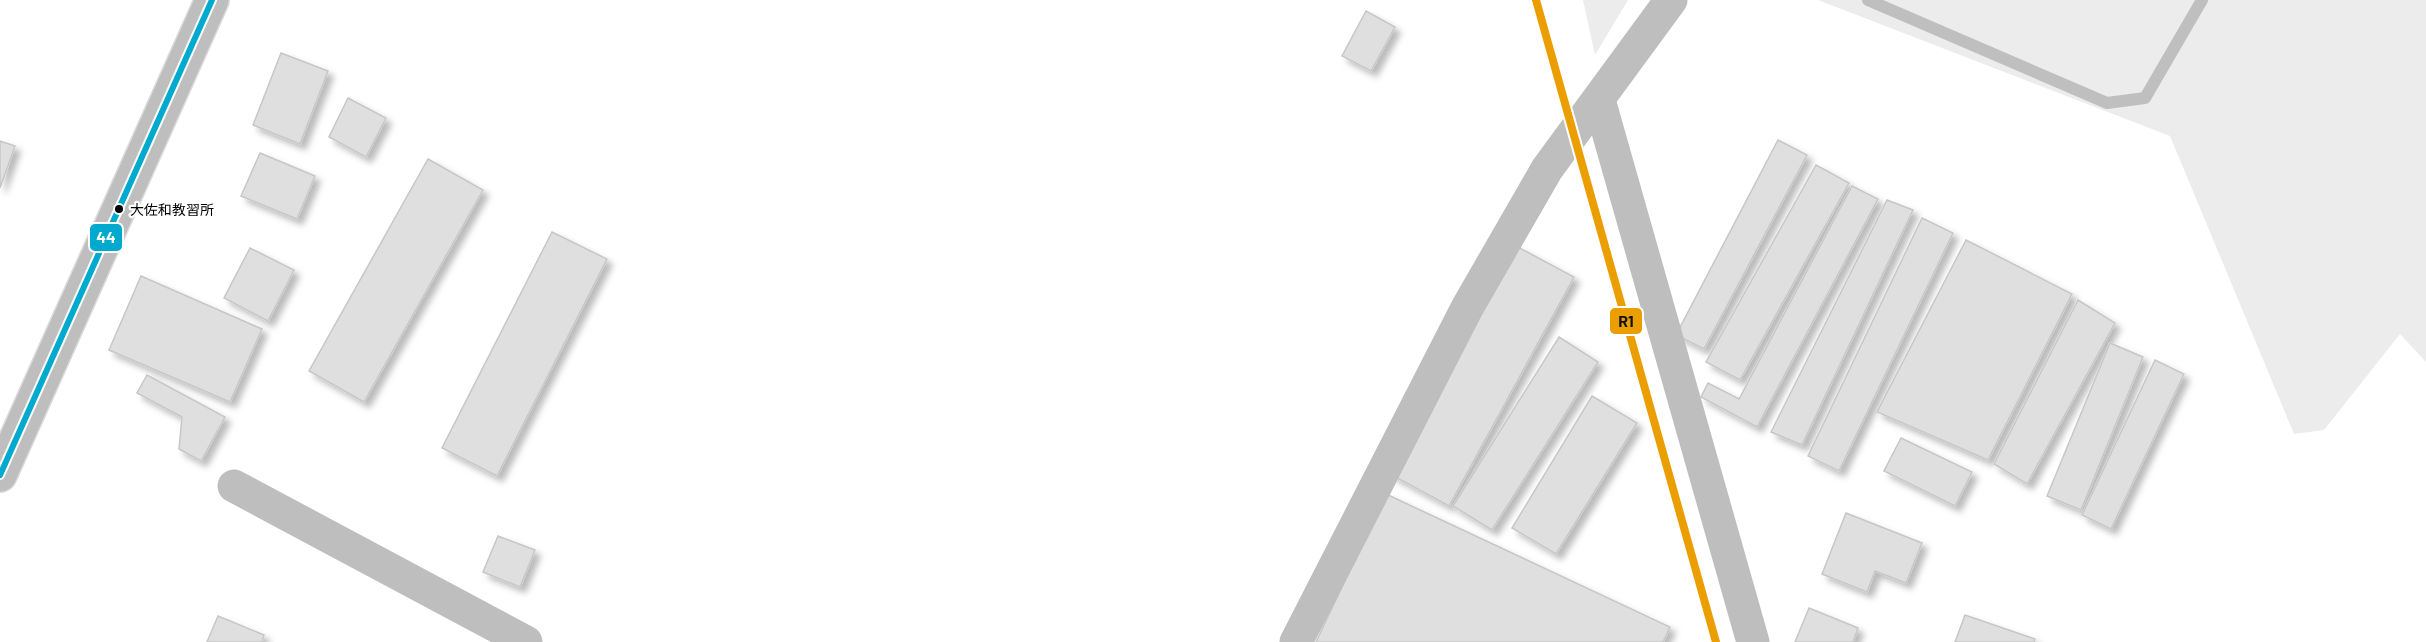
<svg xmlns="http://www.w3.org/2000/svg" width="2426" height="642" font-family="Barlow,'Noto Sans JP',sans-serif">
	<defs>
		<filter id="shadow"><feDropShadow dx="5.5" dy="5.5" stdDeviation="3" flood-color="#0004"/></filter>
	</defs>
	<rect width="100%" height="100%" fill="#fff"/>
	<g fill="#ececec">
		<path d="M1583,0h45l-33,55z"/>
		<path d="M1818,0h608v362l-26,-28 -76,96 -30,4 -124,-298z"/>
	</g>
	<g fill="none" stroke-linecap="round" stroke-linejoin="round">
		<path stroke="#bfbfbf" stroke-width="12" d="M1868,0l239,103 38,-5 57,-98"/>
	</g>
	<g fill="#dfdfdf" stroke="#c7c7c7" stroke-width="1.5" filter="url(#shadow)">
		<path d="M1366,11l29,16 -24,44 -29,-15z"/>
		<path d="M281,53l47,18 -28,73 -47,-19z"/>
		<path d="M348,98l38,20 -20,39 -37,-20z"/>
		<path d="M1778,140l29,15 -103,194 -28,-14z"/>
		<path d="M0,141l15,5 -15,42z"/>
		<path d="M260,153l55,23 -18,43 -56,-23z"/>
		<path d="M428,159l55,31 -119,212 -55,-31z"/>
		<path d="M1816,165l33,18 -109,197 -34,-18z"/>
		<path d="M1852,186l26,13 -121,228 -56,-30 7,-14 31,16z"/>
		<path d="M1887,200l26,10 -111,235 -31,-13z"/>
		<path d="M1922,218l31,15 -114,238 -31,-15z"/>
		<path d="M552,232l55,27 -110,217 -55,-28z"/>
		<path d="M1966,240l106,54 -84,166 -111,-48z"/>
		<path d="M1516,246l58,31 -125,229 -59,-32z"/>
		<path d="M250,248l44,22 -26,51 -44,-23z"/>
		<path d="M141,276l121,53 -32,73 -121,-52z"/>
		<path d="M2078,300l37,23 -88,161 -33,-20z"/>
		<path d="M1559,337l39,25 -106,168 -39,-24z"/>
		<path d="M2110,343l33,14 -62,153 -34,-14z"/>
		<path d="M2155,360l29,14 -73,155 -29,-14z"/>
		<path d="M147,375l78,42 -24,44 -22,-12 3,-32 -45,-24z"/>
		<path d="M1592,396l45,27 -81,131 -44,-26z"/>
		<path d="M1901,438l71,34 -17,34 -71,-35z"/>
		<path d="M1386,494l284,133 -7,15h-347z"/>
		<path d="M1846,513l76,30 -16,40 -31,-12 -8,21 -45,-18z"/>
		<path d="M498,536l37,14 -15,37 -37,-15z"/>
		<path d="M1809,608l49,20 -5,14h-58z"/>
		<path d="M1965,615l70,24 -1,3h-79z"/>
		<path d="M218,616l46,19 -2,7h-55z"/>
	</g>
	<g fill="none" stroke-linecap="round" stroke-linejoin="round">
		<g stroke="#dbdbdb" stroke-width="36">
			<path id="major" d="M0,475l212,-475"/>
		</g>
		<g stroke="#bebebe" stroke-width="33">
			<path d="M1599,100l154,542"/>
			<path d="M234,486l292,156"/>
			<path d="M1296,642l171,-334 80,-139 124,-169"/>
		</g>
		<use href="#major" stroke="#bebebe" stroke-width="33"/>
		<g stroke="#fff" stroke-width="10">
			<path id="bus-1" d="M0,475l212,-475"/>
		</g>
		<use href="#bus-1" stroke="#00a9ce" stroke-width="6"/>
		<g stroke="#fff" stroke-width="12">
			<path id="rail-1" d="M1536,0l180,642"/>
		</g>
		<use href="#rail-1" stroke="#eb9e00" stroke-width="8"/>
	</g>
	<circle fill="#000" stroke="#fff" stroke-width="2" cx="119" cy="209" r="5"/>
	<g text-anchor="middle" dominant-baseline="central" stroke-width="4.5" stroke-linejoin="round" paint-order="stroke">
		<g font-size="14" fill="#000" stroke="#fff" text-anchor="start">
			<text x="130" y="209">大佐和教習所</text>
		</g>
	</g>
	<g stroke="#fff" stroke-width="2">
		<rect x="89" y="223" width="34" height="29" rx="6" fill="#00a9ce"/>
		<rect x="1609" y="307" width="34" height="28" rx="6" fill="#eb9e00"/>
	</g>
	<g font-size="16" text-anchor="middle" font-weight="bold" fill="#fff">
		<text x="106" y="243">44</text>
	</g>
	<g font-size="16" text-anchor="middle" font-weight="bold" fill="#111">
		<text x="1626" y="327">R1</text>
	</g>
</svg>
